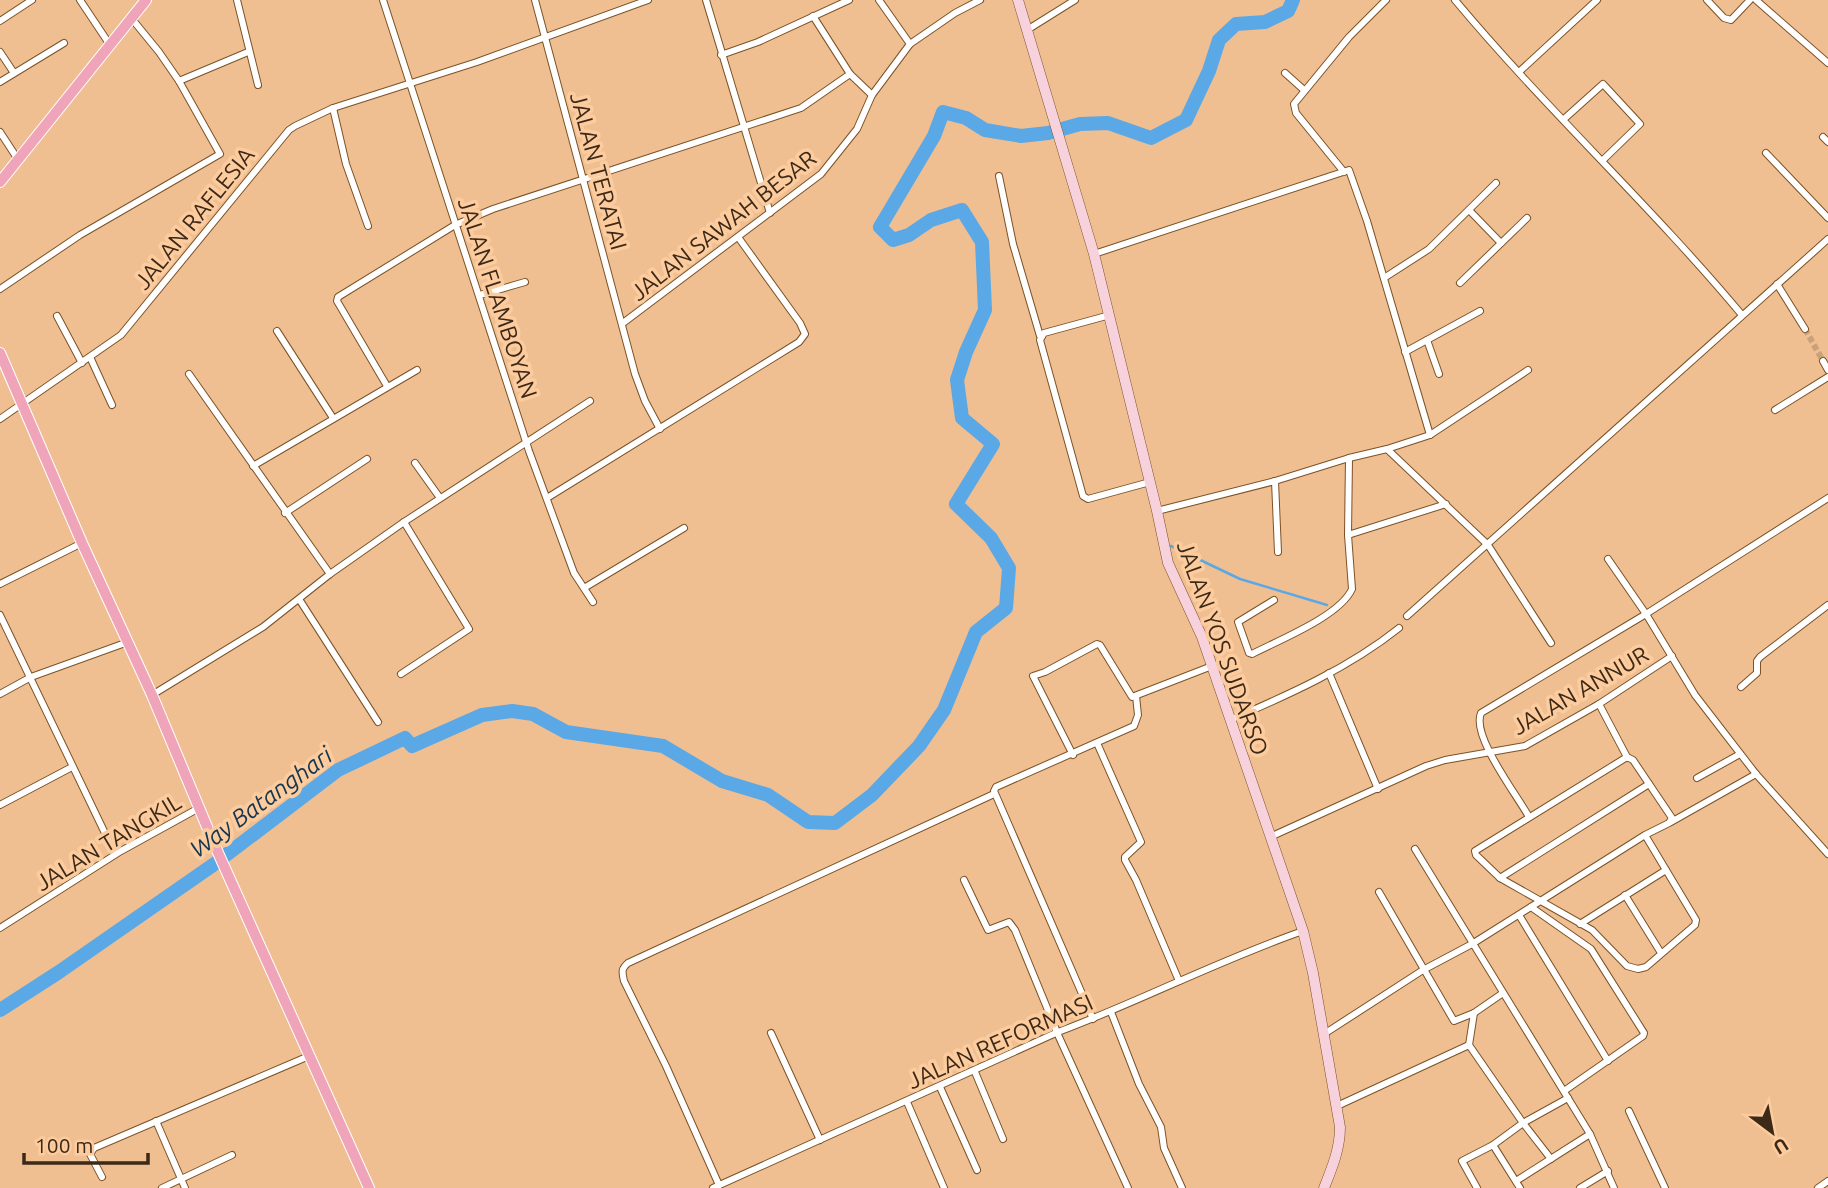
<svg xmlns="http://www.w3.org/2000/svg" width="1828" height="1188" font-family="Ubuntu,sans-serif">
	<rect width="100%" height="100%" fill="#efbf92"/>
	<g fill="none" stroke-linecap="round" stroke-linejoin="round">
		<path stroke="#5ba8e6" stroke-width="2.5" d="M1171,546l69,33 87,26"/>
		<path stroke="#5ba8e6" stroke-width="14" d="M0,1010l59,-38 154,-107 125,-95 67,-32 7,8 70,-31 30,-4 21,3 33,18 97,14 59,35 46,14 40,27 27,1 37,-28 47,-49 25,-36 32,-78 30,-24 3,-40 -18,-30 -35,-34 37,-60 -31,-26 -5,-38 9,-28 19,-42 -3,-68 -20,-32 -31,10 -22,15 -16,5 -13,-13 54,-91 9,-24 23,6 19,12 36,6 27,-3 32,-9 28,-1 43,15 35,-18 23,-49 10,-31 17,-16 29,-2 23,-11 5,-11"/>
		<path stroke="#cba179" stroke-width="6" stroke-dasharray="6 3" stroke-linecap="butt" d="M1805,329l18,32"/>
		<g stroke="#7c5226" stroke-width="8">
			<g id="street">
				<path d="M80,0l30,45"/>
				<path d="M237,0l21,85"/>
				<path d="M383,0l146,451 45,122 19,29"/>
				<path d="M535,0l100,374 10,27 15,28"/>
				<path d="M706,0l64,213"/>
				<path d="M879,0l31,44"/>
				<path d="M1455,0c91,109 196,206 287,315"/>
				<path d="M1707,0l17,18 7,2 19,-20"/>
				<path d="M1756,0l72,63"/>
				<path d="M813,16l37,58"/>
				<path d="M0,21l32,-21"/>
				<path d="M1027,30l48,-30"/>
				<path d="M0,52l14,21"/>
				<path d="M721,55l37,-13 91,-42"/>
				<path d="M1519,72l78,-72"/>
				<path d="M1285,73l19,17"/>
				<path d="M179,81l69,-29"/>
				<path d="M0,82l64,-39"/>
				<path d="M333,108l13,56 22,62"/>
				<path d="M1564,119l39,-35 37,40 -37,36"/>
				<path d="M0,132l17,26"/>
				<path d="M1823,137l5,5"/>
				<path d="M1766,153l62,65"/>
				<path d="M1344,172l-48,-59 -2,-9 55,-67 37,-37"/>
				<path d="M999,176l14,68 27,92"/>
				<path d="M1469,210l32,33"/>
				<path d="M1094,254l255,-84 18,51 63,214"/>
				<path d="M1384,278l45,-29 67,-66"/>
				<path d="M1460,283l67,-65"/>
				<path d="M1777,284l28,45"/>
				<path d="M0,289l80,-54 140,-81 -41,-73 -20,-29 -27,-33"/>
				<path d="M480,295l45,-13"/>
				<path d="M1110,315l-66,18 -4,7 43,156 5,3 62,-17"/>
				<path d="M57,316l25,47"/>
				<path d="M623,323l198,-149 36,-45 15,-34 38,-51 45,-31 25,-13"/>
				<path d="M277,331l56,87"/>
				<path d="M1427,340l12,34"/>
				<path d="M1405,352l75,-41"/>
				<path d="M90,357l22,48"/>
				<path d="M1823,361l5,9"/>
				<path d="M189,374l141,200"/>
				<path d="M387,386l-50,-85 1,-4 117,-72 38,-16 308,-101 49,-34 22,21"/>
				<path d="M1775,410l53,-33"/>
				<path d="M0,419l121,-84 168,-205 6,-4 38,-18 144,-46 171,-62"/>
				<path d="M1387,449l43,-14 98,-65"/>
				<path d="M1349,458l-1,77 98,-31"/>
				<path d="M415,463l25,35"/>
				<path d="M253,466l164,-96"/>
				<path d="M1275,481l3,71"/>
				<path d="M547,498l252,-156 6,-8 -5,-11 -62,-86"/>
				<path d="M1157,511l118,-30 74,-23 38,-9 101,96 63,98"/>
				<path d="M285,513l82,-54"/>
				<path d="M1608,559l38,55 49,81 61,79 72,80"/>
				<path d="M0,584l82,-41"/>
				<path d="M584,588l100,-60"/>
				<path d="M299,599l79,123"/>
				<path d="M1274,600l-36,22 11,31 3,1c27,-14 88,-38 100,-65l-4,-54"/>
				<path d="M0,615l115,239"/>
				<path d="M1407,616l421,-377"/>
				<path d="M1329,673l49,116"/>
				<path d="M401,674l68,-45 -65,-107"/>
				<path d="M1741,687l16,-14v-12l3,-4 68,-52"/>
				<path d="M0,694l31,-17 97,-35"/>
				<path d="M152,695l111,-68 67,-53 74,-52 186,-121"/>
				<path d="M1599,704l28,53"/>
				<path d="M1230,720c58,-25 119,-52 169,-92"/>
				<path d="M1097,743l44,99 -16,15v3l11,20 43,101"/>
				<path d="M1073,755l-40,-79 12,-4 52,-28 3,1 32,52 80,-31"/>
				<path d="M1697,778l43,-24"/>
				<path d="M0,805l72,-38"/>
				<path d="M1529,817c-12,-22 -58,-81 -48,-104l165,-99 182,-116"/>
				<path d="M1671,822l85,-48"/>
				<path d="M1270,837l156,-71 19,-6 80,-14 74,-42 73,-48"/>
				<path d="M1415,849l175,285 24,54"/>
				<path d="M1500,878l149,-94"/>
				<path d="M964,880l24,50 21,-8 6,8 44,107 69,151"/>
				<path d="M1379,892l75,129 20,-8"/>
				<path d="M1625,895l36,58"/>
				<path d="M1531,907l60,42 53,84 -1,3 -79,55"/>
				<path d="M1519,915l89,146"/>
				<path d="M1580,924l86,-54"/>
				<path d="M0,928l121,-77 78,-43"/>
				<path d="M1111,1012l28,72 22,43 3,21 18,40"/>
				<path d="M1093,1019l-99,-228 2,-4 138,-61 4,-11 -2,-19"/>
				<path d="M771,1033l49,107"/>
				<path d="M1324,1034l99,-64 49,-26 70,-44 103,-65 24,-12 3,-5 -39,-58 -6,-3 -152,94 1,4 24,23 92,52 35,36 11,3 8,-2 49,-42 1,-5 -51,-85"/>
				<path d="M975,1072l28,67"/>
				<path d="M940,1087l37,83"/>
				<path d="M907,1102l37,86"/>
				<path d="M1337,1106l132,-61"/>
				<path d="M1629,1111l36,77"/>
				<path d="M156,1121l29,67"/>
				<path d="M1493,1145l27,43"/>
				<path d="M1551,1159l-28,-36 45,-25"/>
				<path d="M102,1177l-12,-23 4,-6 215,-92"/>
				<path d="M1516,1181l74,-47"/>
				<path d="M719,1185l-53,-119 -42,-85c-2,-9 -3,-12 4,-18l366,-169"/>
				<path d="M162,1188l70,-33"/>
				<path d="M713,1188l345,-156c83,-31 161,-72 245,-101"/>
				<path d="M1477,1188l-15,-27 31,-16 30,-22 -54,-78 5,-32 29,-20"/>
				<path d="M1580,1188l28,-17"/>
				<path d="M1818,1188l10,-7"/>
			</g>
		</g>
		<g stroke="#7c5226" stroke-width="11">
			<path id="secondary" d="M1018,0l76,254 63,257 11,52 34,74 101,294 10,42 27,154c0,22 -8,41 -16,61"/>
		</g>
		<g stroke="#fff" stroke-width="12">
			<g id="primary">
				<path d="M0,182l146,-182"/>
				<path d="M0,353l82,190 70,152 63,151 154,342"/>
			</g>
		</g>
		<use href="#street" stroke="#fff" stroke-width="6"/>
		<use href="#secondary" stroke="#f7d1dc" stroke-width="10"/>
		<use href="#primary" stroke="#efa4b9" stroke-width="10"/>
	</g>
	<g text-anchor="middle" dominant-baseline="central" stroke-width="7" stroke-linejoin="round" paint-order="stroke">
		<g font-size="23" fill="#3c2917" stroke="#fdcc9e">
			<text transform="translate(599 171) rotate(75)">JALAN TERATAI</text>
			<text transform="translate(194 218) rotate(-51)">JALAN RAFLESIA</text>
			<text transform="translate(723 225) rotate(-38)">JALAN SAWAH BESAR</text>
			<text transform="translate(498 298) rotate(72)">JALAN FLAMBOYAN</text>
			<text transform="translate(1223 648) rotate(70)">JALAN YOS SUDARSO</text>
			<text transform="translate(1580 690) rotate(-30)">JALAN ANNUR</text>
			<text transform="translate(108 842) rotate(-31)">JALAN TANGKIL</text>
			<text transform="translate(1000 1041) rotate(-24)">JALAN REFORMASI</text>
		</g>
		<g font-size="24" font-style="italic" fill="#15364f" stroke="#fdcc9e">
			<text transform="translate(261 802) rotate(-36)">Way Batanghari</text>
		</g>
	</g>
	<g transform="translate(1772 1132) rotate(148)" stroke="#fdcc9e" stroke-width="5" paint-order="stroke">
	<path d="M0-5L12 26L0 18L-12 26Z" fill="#3c2917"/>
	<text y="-10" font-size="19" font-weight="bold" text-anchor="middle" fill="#3c2917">U</text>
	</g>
	<path d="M24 1153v10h124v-10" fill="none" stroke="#3c2917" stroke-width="3.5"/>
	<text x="35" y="1153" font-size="21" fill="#3c2917" stroke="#fdcc9e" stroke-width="5" paint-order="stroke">100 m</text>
</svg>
